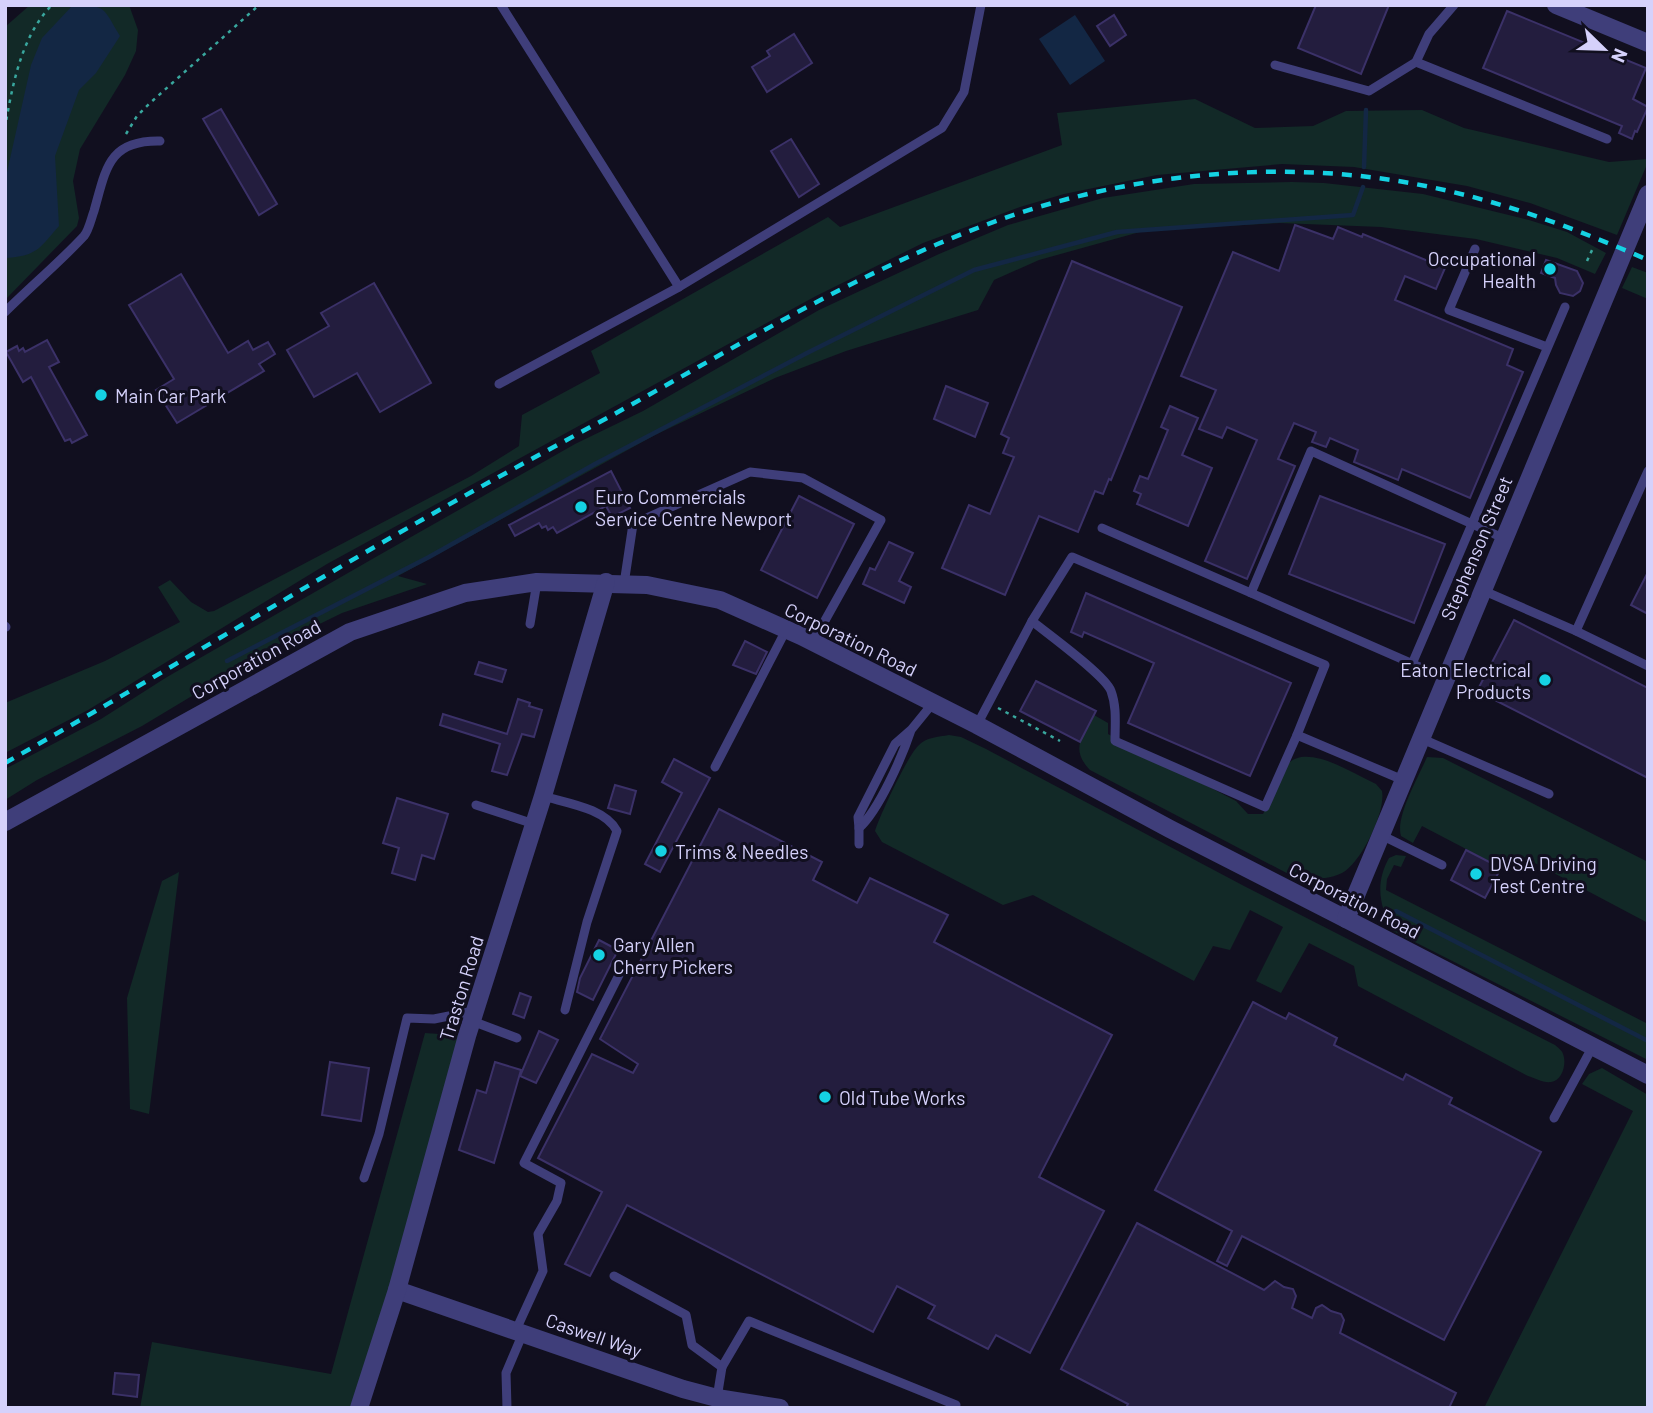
<svg xmlns="http://www.w3.org/2000/svg" width="1653" height="1413" font-family="Barlow,sans-serif">
	<rect width="100%" height="100%" fill="#110f1f"/>
	<g fill="#122927">
		<path d="M30,5h99l9,25 -2,21 -11,24 -45,74 -7,32 6,37 -2,8 -72,74v-273z"/>
		<path d="M1195,99l60,29 58,-2 33,-15 76,-1 42,18 145,34 39,-3v3l-31,73 -87,-32 -63,-17 -113,-19 -72,-3 -125,11 -93,19 -44,13 -97,36 -107,53 -489,268 -239,146 -83,43v-50l100,-42 75,-39 -22,-35 12,-7 21,22 17,10 6,-1 257,-135 48,-30 3,-31 78,-42 -9,-22 237,-134 12,10 222,-82 -5,-32z"/>
		<path d="M1292,182l32,1 99,11 106,26 38,12 39,21 -11,21 -38,-16 -81,-19 -95,-12 -101,-4 -133,7 -108,30 -45,20 -16,30 -132,41 -71,27 -120,57 -257,141 29,8 -85,29 -65,32 -135,81 -105,54 -32,20v-31l96,-50 66,-42 214,-123 194,-110 68,-33 176,-101 120,-56 69,-29 95,-27 91,-14z"/>
		<path d="M1632,267l16,6v26l-26,-11z"/>
		<path d="M1094,715l14,8v11l128,67 12,13h15l26,-51c20,-19 65,11 87,21l6,7c4,21 -21,72 -40,82 -14,7 -29,6 -44,6l-208,-109c-20,-21 -8,-33 4,-55z"/>
		<path d="M949,735l12,2 25,12 258,137 311,159c3,3 7,5 8,9 4,10 -1,27 -12,28 -8,1 -16,-4 -23,-6l-170,-90 -4,-20 -45,-23 -28,50 -25,-12 27,-54 -33,-17 -20,40 -17,-4 -19,35 -161,-86 -30,10 -121,-63 -7,-11c5,-16 32,-74 43,-85 8,-9 20,-9 31,-11z"/>
		<path d="M1427,757l16,1 205,104v61l-128,-68 -10,17 -88,-46 -9,17 -12,-7c-6,-19 18,-60 26,-79z"/>
		<path d="M1396,855l10,1 -5,11 -7,-2 -7,14 -1,11 262,134v36l-255,-129c-14,-25 -18,-48 -4,-73z"/>
		<path d="M179,872l-30,242 -19,-5 -3,-111 35,-117z"/>
		<path d="M425,1033l42,3 -108,372h-219l12,-66 179,32z"/>
		<path d="M1602,1068l46,27v313h-164l149,-297 -51,-27 7,-10z"/>
	</g>
	<g fill="#132744">
		<path d="M73,5c34,0 30,3 47,31l-24,37 -17,17 -24,66 4,70c-20,23 -22,30 -54,32v-77l26,-116 11,-27z"/>
		<path d="M1075,15l30,46 -35,24 -31,-46z"/>
	</g>
	<g fill="none" stroke-linecap="round" stroke-linejoin="round">
		<g stroke="#132744" stroke-width="4.5">
			<path d="M1364,167l2,-57"/>
			<path d="M227,661l202,-104 166,-93 212,-111 167,-83 143,-38 236,-17 10,-28"/>
			<path d="M1396,911l252,130"/>
		</g>
	</g>
	<g fill="#231d3e" stroke="#3b3168" stroke-width="2">
		<path d="M1316,5h73l-28,69 -63,-26z"/>
		<path d="M1507,11l139,57 -13,31 15,8 -11,25 -2,-1 -3,8 -13,-6 3,-7 -139,-58z"/>
		<path d="M1114,15l12,20 -16,11 -13,-20z"/>
		<path d="M794,34l18,29 -45,29 -15,-25 18,-11 -3,-5z"/>
		<path d="M221,109l56,95 -18,11 -56,-96z"/>
		<path d="M791,139l28,45 -20,13 -28,-46z"/>
		<path d="M1295,225l38,14 5,-12 24,10 1,-3 82,34 -9,21 -31,-13 -10,24 118,49 -6,16 16,7 -53,126 -68,-29 -4,11 -44,-18 4,-12 -28,-12 -4,9 -14,-5 4,-10 -22,-9 -16,36 17,7 -48,113 -42,-18 52,-121 -30,-13 -5,11 -23,-9 17,-39 -35,-14 52,-124 46,19z"/>
		<path d="M1546,260l31,11 6,12 -3,8 -7,5 -13,-3 -4,-8 -1,-7 -14,-5z"/>
		<path d="M1072,261l110,46 -71,173 -2,-1 -6,15 -8,-3 -17,41 -39,-16 -34,79 -63,-27 27,-63 21,9 24,-57 -11,-4 6,-15 -8,-4z"/>
		<path d="M181,274l47,79 20,-12 5,9 15,-8 7,12 -16,10 5,7 -87,52 -21,-33 18,-11 -45,-74z"/>
		<path d="M374,283l57,100 -51,29 -23,-39 -43,24 -27,-47 42,-24 -8,-13z"/>
		<path d="M47,340l12,22 -10,5 38,68 -15,8 -2,-4 -5,2 -34,-64 -8,5 -17,-30 11,-6 2,5 4,-3 2,4z"/>
		<path d="M946,386l42,17 -13,34 -41,-18z"/>
		<path d="M1170,406l28,12 -16,37 30,13 -24,58 -51,-22 4,-10 -7,-3 6,-15 8,3 20,-49 -7,-3z"/>
		<path d="M611,471l19,37 -18,9 -6,-11 -49,27 -4,-6 -5,3 -2,-4 -4,2 -3,-5 -24,13 -6,-11z"/>
		<path d="M799,496l55,28 -37,74 -56,-28z"/>
		<path d="M1320,496l125,48 -31,79 -125,-49z"/>
		<path d="M889,542l24,11 -14,28 12,6 -7,16 -41,-19 7,-16 5,2z"/>
		<path d="M1648,572v42l-17,-9z"/>
		<path d="M1086,593l205,90 -41,93 -122,-53 26,-60 -70,-31 -2,5 -11,-5z"/>
		<path d="M1514,620l134,68v90l-171,-87z"/>
		<path d="M745,641l22,11 -11,22 -23,-9z"/>
		<path d="M479,662l27,8 -4,12 -27,-8z"/>
		<path d="M1036,681l60,30 -16,31 -60,-31z"/>
		<path d="M518,699l12,4 -1,3 13,4 -8,27 -12,-3 -15,41 -15,-4 8,-27 -60,-19 3,-11 64,20z"/>
		<path d="M674,759l36,19 -50,94 -15,-8 37,-71 -20,-11z"/>
		<path d="M615,785l21,6 -6,23 -22,-6z"/>
		<path d="M397,798l51,16 -14,45 -12,-4 -7,25 -23,-7 7,-25 -16,-5z"/>
		<path d="M719,809l103,53 -9,18 44,23 13,-25 78,37 -14,27 178,93 -73,142 65,34 -74,142 -34,-18 -8,14 -60,-31 7,-12 -38,-20 -24,46 -246,-127 -37,71 -25,-12 37,-72 -64,-34 54,-104 41,19 5,-9 -38,-25z"/>
		<path d="M1466,850l35,18 -16,30 -34,-18z"/>
		<path d="M599,940l19,10 -25,50 -16,-8 3,-14z"/>
		<path d="M520,993l11,4 -7,21 -11,-4z"/>
		<path d="M1253,1002l33,17 3,-6 48,25 -3,7 69,35 3,-6 46,24 -3,6 92,48 -97,188 -202,-104 -15,30 -10,-5 15,-30 -77,-41z"/>
		<path d="M539,1031l19,9 -22,43 -16,-7z"/>
		<path d="M330,1062l39,6 -8,53 -39,-6z"/>
		<path d="M495,1062l26,8 -27,93 -35,-13 18,-60 9,3z"/>
		<path d="M1137,1223l127,67 11,-9 9,6 9,2 3,7 -4,12 20,10 4,-10 6,-3 9,6 10,3 3,6 -4,13 116,60 -7,15h-323l2,-4 -67,-35z"/>
		<path d="M115,1373l24,2 -2,22 -24,-3z"/>
	</g>
	<g fill="none" stroke-linecap="round" stroke-linejoin="round">
		<g stroke="#39a79e" stroke-width="2.5" stroke-dasharray="3.5 5" stroke-linecap="butt">
			<path d="M5,128c7,-41 16,-92 47,-123"/>
			<path d="M126,134l11,-18 12,-12 110,-99"/>
			<path d="M1587,261l6,-13"/>
			<path d="M998,708l62,33"/>
		</g>
		<g stroke="#3f3e7a" stroke-width="9">
			<path d="M501,5l178,282"/>
			<path d="M1416,62l191,77"/>
			<path d="M1275,65l94,26 47,-29 13,-28 25,-29"/>
			<path d="M1475,249l-26,61 98,37"/>
			<path d="M5,312c25,-25 55,-50 79,-76 5,-6 7,-17 10,-25 12,-42 14,-71 66,-70"/>
			<path d="M499,384l180,-97 263,-159 22,-36 17,-87"/>
			<path d="M1102,528l149,65"/>
			<path d="M624,584l9,-60 117,-52 53,6 78,42 -68,122"/>
			<path d="M1482,590l94,41 72,35"/>
			<path d="M1032,621c17,14 73,54 79,70 6,16 4,33 4,50l150,66 32,-72"/>
			<path d="M530,624l7,-42"/>
			<path d="M5,626l1,1"/>
			<path d="M1576,631l72,-160"/>
			<path d="M1412,664l153,-357"/>
			<path d="M1445,678l-194,-85 60,-142 192,87"/>
			<path d="M977,725l55,-104 40,-64 253,108 -28,70 106,45"/>
			<path d="M911,730c-9,27 -32,80 -52,98l-1,-11 37,-73 16,-14 22,-27"/>
			<path d="M1420,738l129,56"/>
			<path d="M715,767l71,-137"/>
			<path d="M543,796c23,7 62,12 74,35l-30,91 -22,88"/>
			<path d="M476,805l58,19"/>
			<path d="M1381,835l61,30"/>
			<path d="M859,844v-16"/>
			<path d="M472,1021l45,17"/>
			<path d="M1554,1118l39,-72"/>
			<path d="M364,1178l15,-44 28,-116 27,1 40,-8"/>
			<path d="M614,1276l72,39 6,30 30,22 -5,31"/>
			<path d="M516,1330l27,-59 -5,-37 19,-33 4,-18 -37,-20 95,-188"/>
			<path d="M722,1367l27,-46 207,84"/>
			<path d="M507,1408l-1,-35 17,-40"/>
		</g>
		<g stroke="#3f3e7a" stroke-width="18">
			<path d="M1556,5l92,38"/>
			<path d="M5,822l345,-190 115,-39 72,-11 110,3 73,15 81,36 176,89 193,104 176,90"/>
			<path d="M397,1290l286,99 34,9 63,10"/>
			<path d="M359,1408l38,-118 70,-254 76,-240 63,-214"/>
		</g>
		<path stroke="#3f3e7a" stroke-width="18" d="M1648,194l-302,725 302,156"/>
		<path stroke="#15d2e3" stroke-width="4.5" stroke-dasharray="10 9" stroke-linecap="butt" d="M5,763c142,-80 281,-166 422,-246 63,-36 127,-70 191,-105 118,-65 235,-137 362,-185 130,-50 280,-68 418,-46 87,14 170,44 250,79"/>
	</g>
	<g fill="#15d2e3" stroke="#110f1f" stroke-width="2.5">
		<circle cx="1550" cy="269" r="7"/>
		<circle cx="101" cy="395" r="7"/>
		<circle cx="581" cy="507" r="7"/>
		<circle cx="1545" cy="680" r="7"/>
		<circle cx="661" cy="851" r="7"/>
		<circle cx="1476" cy="874" r="7"/>
		<circle cx="599" cy="955" r="7"/>
		<circle cx="825" cy="1097" r="7"/>
	</g>
	<g text-anchor="middle" dominant-baseline="central" stroke-width="6" stroke-linejoin="round" paint-order="stroke">
		<g font-size="19" fill="#d5d1fb" stroke="#110f1f" text-anchor="start">
			<text x="1536" y="258" text-anchor="end">Occupational<tspan x="1536" dy="22">Health</tspan></text>
			<text x="115" y="395">Main Car Park</text>
			<text x="595" y="496">Euro Commercials<tspan x="595" dy="22">Service Centre Newport</tspan></text>
			<text x="1531" y="669" text-anchor="end">Eaton Electrical<tspan x="1531" dy="22">Products</tspan></text>
			<text x="675" y="851">Trims &amp; Needles</text>
			<text x="1490" y="863">DVSA Driving<tspan x="1490" dy="22">Test Centre</tspan></text>
			<text x="613" y="944">Gary Allen<tspan x="613" dy="22">Cherry Pickers</tspan></text>
			<text x="839" y="1097">Old Tube Works</text>
		</g>
		<g font-size="19" fill="#d5d1fb" stroke="#110f1f">
			<text transform="translate(1476 548) rotate(-67)">Stephenson Street</text>
			<text transform="translate(851 639) rotate(26)">Corporation Road</text>
			<text transform="translate(256 659) rotate(-29)">Corporation Road</text>
			<text transform="translate(1355 900) rotate(27)">Corporation Road</text>
			<text transform="translate(461 988) rotate(-73)">Traston Road</text>
			<text transform="translate(594 1335) rotate(19)">Caswell Way</text>
		</g>
	</g>
	<rect width="1653" height="1413" fill="none" stroke="#d5d1fb" stroke-width="14"/>
	<g transform="translate(1604 49) rotate(113)" stroke="#110f1f" stroke-width="5" paint-order="stroke">
	<path d="M0-5L12 26L0 18L-12 26Z" fill="#d5d1fb"/>
	<text y="-10" font-size="19" font-weight="bold" text-anchor="middle" fill="#d5d1fb">N</text>
	</g>
</svg>
